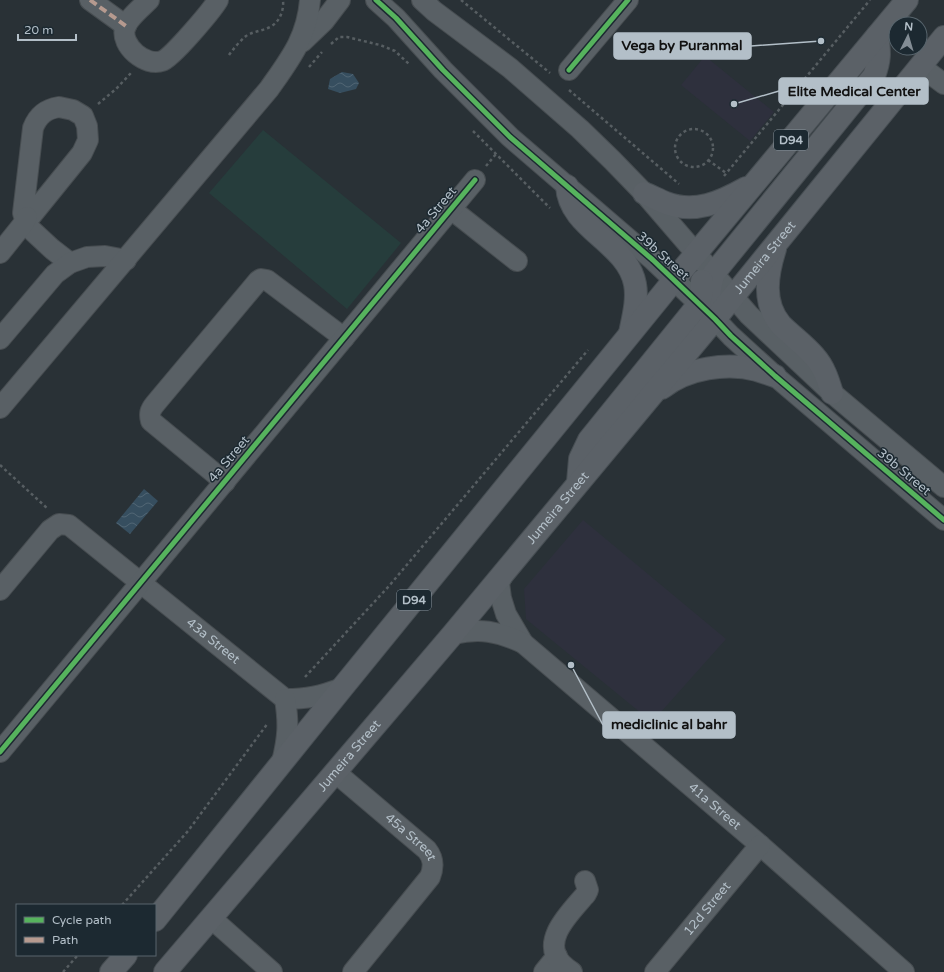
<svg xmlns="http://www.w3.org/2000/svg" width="944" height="972" font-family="'Varela Round',sans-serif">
	<defs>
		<pattern id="water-waves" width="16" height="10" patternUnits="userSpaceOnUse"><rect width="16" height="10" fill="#364e5f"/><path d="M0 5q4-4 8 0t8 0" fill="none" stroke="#516674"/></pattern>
	</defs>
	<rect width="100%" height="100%" fill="#293136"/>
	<g fill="#2e303d">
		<path d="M705,56l69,56 -24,29 -69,-56z"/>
		<path d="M583,520l143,119 -74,83 -126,-103 -2,-30z"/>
	</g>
	<path fill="#263d3c" d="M263,130l138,113 -54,66 -138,-116z"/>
	<g fill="url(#water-waves)">
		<path d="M342,72l11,2 6,9 -3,6 -16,4 -12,-4 2,-10z"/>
		<path d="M144,489l14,12 -28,33 -14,-11z"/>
	</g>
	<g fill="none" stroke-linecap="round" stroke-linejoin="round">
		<g stroke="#474d51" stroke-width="22">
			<g id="minor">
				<path d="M90,0l36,26"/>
				<path d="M149,0c-8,8 -21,18 -24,28 -5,18 21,39 37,33 10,-3 50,-51 56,-61"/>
				<path d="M376,0l20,18 47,52 67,67 143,123 62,59 16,17 44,40 169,144"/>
				<path d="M422,0l12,11 76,57 70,61 32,31 32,33 105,122 83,78 112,94"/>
				<path d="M302,42l22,-21 16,-21"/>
				<path d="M920,66l24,18"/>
				<path d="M569,70l59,-70"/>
				<path d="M59,107l14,3 10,6 4,10 1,14 -6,13 -51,63h-7l-1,-3 10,-85c5,-13 13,-19 26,-21z"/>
				<path d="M451,209l66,52"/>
				<path d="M24,223l28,26 18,14"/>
				<path d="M0,253l24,-30 3,-6"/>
				<path d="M0,339l55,-65 15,-11 17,-6 18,-1 21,4"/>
				<path d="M0,408l269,-319c21,-30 38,-51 41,-89"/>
				<path d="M225,482l-74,-61c-2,-7 -1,-11 4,-17l103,-123 3,-2 6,1 77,58"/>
				<path d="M505,571l-6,12 2,15 5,16 17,29"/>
				<path id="s1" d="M0,590l50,-60 9,-6 10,1 216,174c22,0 36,-3 57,-11"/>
				<path id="s2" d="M453,634c27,-6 44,-3 70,9l237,202 144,127"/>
				<path d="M0,752l475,-572"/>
				<path d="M282,762c6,-24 7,-38 3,-63"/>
				<path id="s3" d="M335,772l92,78c7,9 7,17 3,27l-77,95"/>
				<path d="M211,918l61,54"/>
				<path d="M544,972l13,-16"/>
				<path d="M572,972c-3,-2 -7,-5 -10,-8 -23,-23 9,-52 24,-70l2,-4 -3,-9"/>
				<path id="s4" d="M655,972l105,-127"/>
			</g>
		</g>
		<g stroke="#474e53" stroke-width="24">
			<g id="major">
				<path d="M567,186c2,43 60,56 68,98 3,16 -2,34 -5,49"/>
				<path d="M644,193c7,3 15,7 22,10 29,11 55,-1 80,-15"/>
				<path d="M775,249c-8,25 -13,54 6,76 11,11 24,20 34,32 9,10 13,23 17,36"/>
				<path d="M715,319c-7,-17 -7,-29 -1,-46l160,-197c6,-16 6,-24 3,-40"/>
				<path d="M662,388c25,-20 65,-26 95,-18 6,2 12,4 18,6"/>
				<path d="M578,482l2,-23 9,-19 110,-136 3,-12v-11"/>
				<path d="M155,920l187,-232 332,-408 233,-280"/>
				<path d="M111,972l15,-17"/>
				<path id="s5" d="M165,972l288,-338 262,-315 229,-282"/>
			</g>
		</g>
		<g stroke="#575e62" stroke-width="2.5" stroke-dasharray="3 3" stroke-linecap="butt">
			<path d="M461,0l89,73"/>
			<path d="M331,44l8,-7h8l33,8 15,6 15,14"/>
			<path d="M229,55c5,-7 11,-14 17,-19 8,-5 16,-5 24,-9 10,-5 14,-17 13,-27"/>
			<path d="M309,67l13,-15"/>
			<path d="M569,90l110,94"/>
			<path d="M98,104l18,-15 15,-16"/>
			<circle cx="694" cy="148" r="19"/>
			<path d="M473,131l77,77"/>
			<path d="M708,160l18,13"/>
			<path d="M486,166l10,-12"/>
			<path d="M724,176l146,-176"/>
			<path d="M0,465l48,44"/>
			<path d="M305,677l84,-91 199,-236"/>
			<path d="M122,905l66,-74 80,-108"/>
			<path d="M63,972l15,-17"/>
		</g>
		<use href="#minor" stroke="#596065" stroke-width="20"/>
		<use href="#major" stroke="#5b6167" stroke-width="22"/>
		<path stroke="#b69a8f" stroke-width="4" stroke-dasharray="8 4" stroke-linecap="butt" d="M90,0l36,26"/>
		<g stroke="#1c2931" stroke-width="8">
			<g id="cycleway">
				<path d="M376,0l20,18 47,52 67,67 143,123 62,59 16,17 44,40 169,144"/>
				<path d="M569,70l59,-70"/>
				<path d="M0,752l475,-572"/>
			</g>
		</g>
		<use href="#cycleway" stroke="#56b35d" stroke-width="5"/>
	</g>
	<g text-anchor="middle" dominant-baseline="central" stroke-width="3" stroke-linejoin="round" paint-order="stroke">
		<g fill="#1c2931" stroke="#86929b" stroke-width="1">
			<rect x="774" y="130" width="34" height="20" rx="3"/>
			<rect x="397" y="590" width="34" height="20" rx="3"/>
		</g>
		<g font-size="12" font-weight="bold" fill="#b3bfc8">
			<text x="791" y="140">D94</text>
			<text x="414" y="600">D94</text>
		</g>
		<g font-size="13" fill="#b3bfc8" stroke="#1c2931">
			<text transform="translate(436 210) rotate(-50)">4a Street</text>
			<text transform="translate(663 256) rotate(42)">39b Street</text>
			<text stroke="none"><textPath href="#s5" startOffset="933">Jumeira Street</textPath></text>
			<text transform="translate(229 459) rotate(-50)">4a Street</text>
			<text transform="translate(904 472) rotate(40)">39b Street</text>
			<text stroke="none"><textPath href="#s5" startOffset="608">Jumeira Street</textPath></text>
			<text stroke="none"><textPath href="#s1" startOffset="284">43a Street</textPath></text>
			<text stroke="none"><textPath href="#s5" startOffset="284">Jumeira Street</textPath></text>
			<text stroke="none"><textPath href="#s2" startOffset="324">41a Street</textPath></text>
			<text stroke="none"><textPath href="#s3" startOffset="100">45a Street</textPath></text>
			<text stroke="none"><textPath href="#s4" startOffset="82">12d Street</textPath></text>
		</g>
	</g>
	<path fill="none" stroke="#b3bfc8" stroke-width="1.5" d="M821 41L751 46M734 104L779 91M571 665L603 725"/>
	<g fill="#b3bfc8" stroke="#1c2931" stroke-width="1.5">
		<circle cx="821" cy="41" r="4"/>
		<circle cx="734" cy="104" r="4"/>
		<circle cx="571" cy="665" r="4"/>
	</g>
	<g fill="#b3bfc8" stroke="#b3bfc8" stroke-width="1.5">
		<rect x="614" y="33" width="137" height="26" rx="4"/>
		<rect x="779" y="78" width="149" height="26" rx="4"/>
		<rect x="603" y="712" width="132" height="26" rx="4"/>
	</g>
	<g font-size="14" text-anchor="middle" font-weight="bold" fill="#111">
		<text x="682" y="50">Vega by Puranmal</text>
		<text x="854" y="96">Elite Medical Center</text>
		<text x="669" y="729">mediclinic al bahr</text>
	</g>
	<rect x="16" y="904" width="140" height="52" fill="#1c2931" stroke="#58656d"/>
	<rect x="24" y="917" width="20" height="6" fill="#56b35d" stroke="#58656d"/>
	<text x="52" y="924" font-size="12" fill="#b3bfc8">Cycle path</text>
	<rect x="24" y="937" width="20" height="6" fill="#b69a8f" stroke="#58656d"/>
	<text x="52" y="944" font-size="12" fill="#b3bfc8">Path</text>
	<g transform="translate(908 36) rotate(5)"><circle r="19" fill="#1c2931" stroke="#58656d"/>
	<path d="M0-3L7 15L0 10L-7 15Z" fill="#838d95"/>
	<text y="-6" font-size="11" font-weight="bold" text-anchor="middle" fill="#b3bfc8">N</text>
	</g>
	<path d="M18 34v6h58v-6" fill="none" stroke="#b3bfc8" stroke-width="2"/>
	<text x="24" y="34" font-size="12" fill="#b3bfc8" stroke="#1c2931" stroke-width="3" paint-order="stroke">20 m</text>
</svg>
